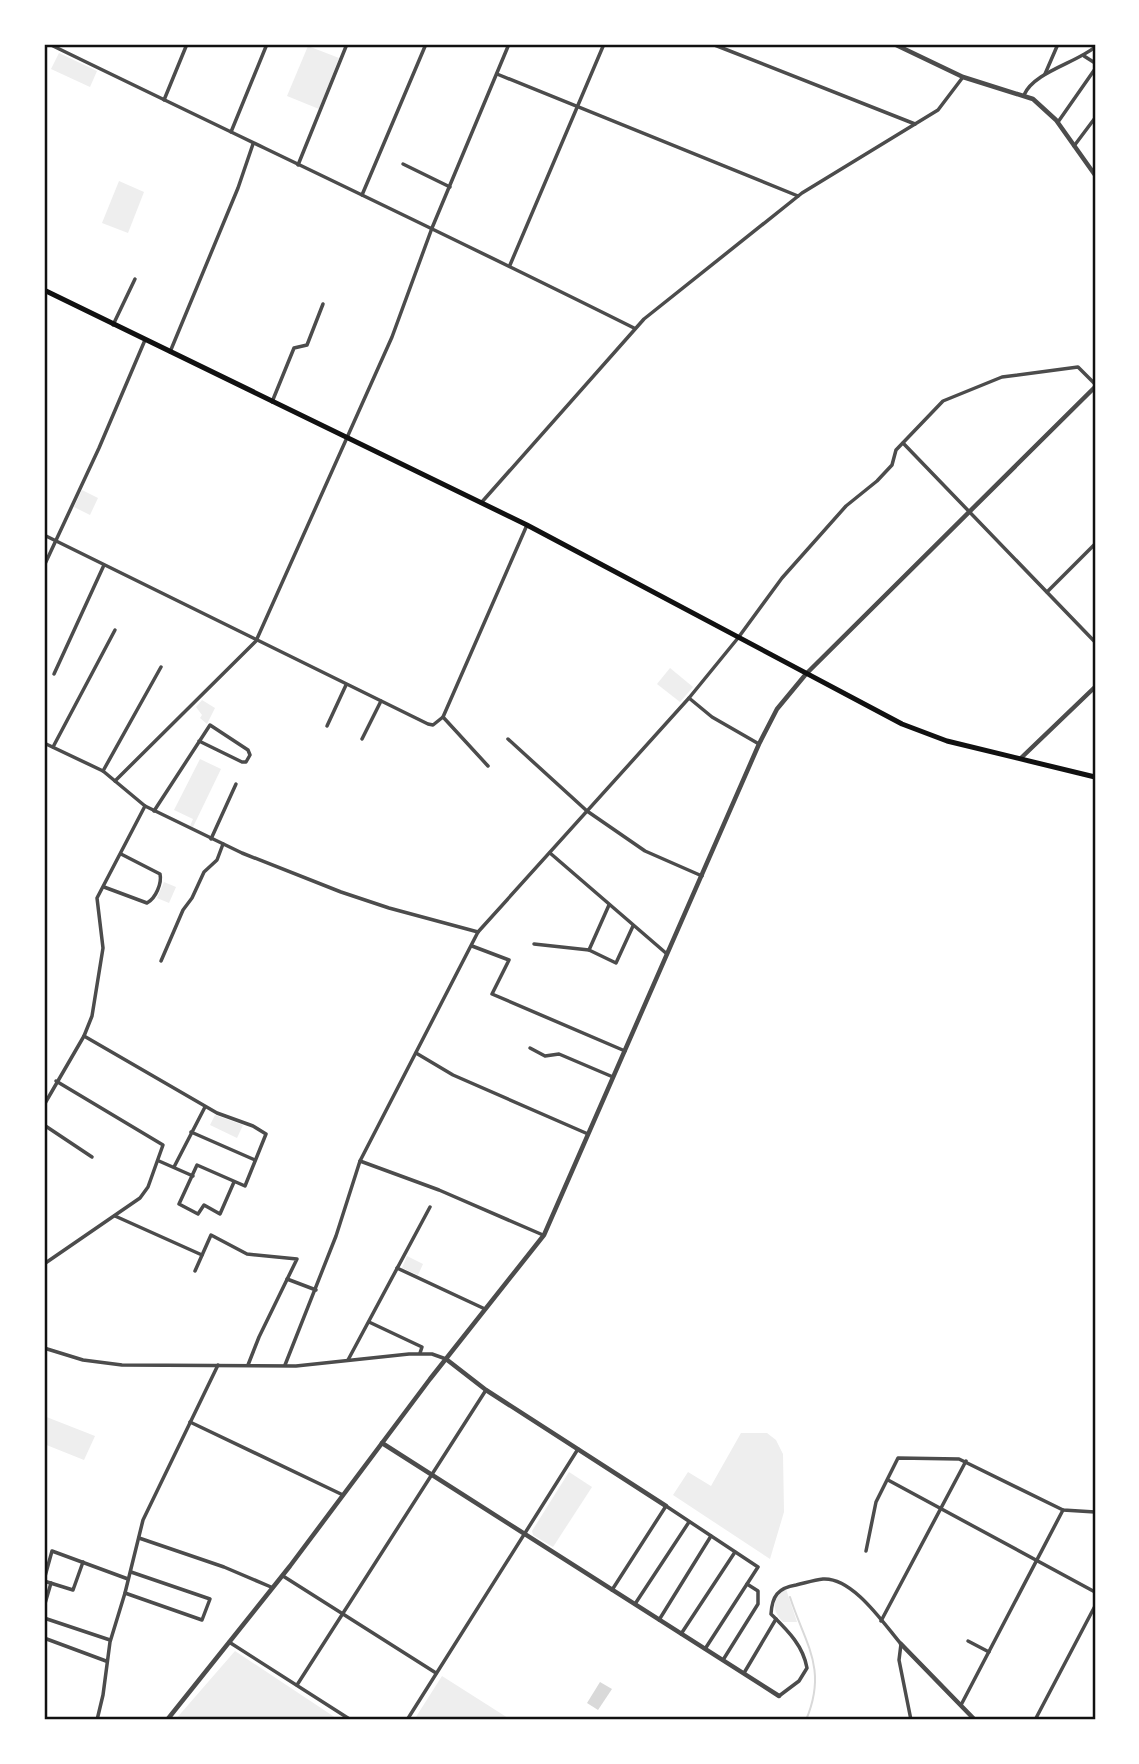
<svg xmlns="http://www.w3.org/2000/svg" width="1139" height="1764" font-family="'Varela Round',sans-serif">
	<rect width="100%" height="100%" fill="#fff"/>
	<g fill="#eee">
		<path d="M308,46l31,12 -20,51 -32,-13z"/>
		<path d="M59,53l38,18 -7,16 -39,-18z"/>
		<path d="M119,181l25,11 -16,41 -26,-10z"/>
		<path d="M82,490l16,8 -8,17 -16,-8z"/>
		<path d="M670,668l23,19 -13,15 -23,-18z"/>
		<path d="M202,700l13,8 -8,16 -7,-6 2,-3 -6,-8z"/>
		<path d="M200,759l21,10 -28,58 -3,-1 3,-7 -19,-9z"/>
		<path d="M164,882l12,5 -7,16 -12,-5z"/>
		<path d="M215,1115l28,10 -6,13 -27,-13z"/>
		<path d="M407,1256l16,8 -5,11 -16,-7z"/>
		<path d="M44,1416l51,20 -11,24 -40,-16z"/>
		<path d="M741,1433h26l9,7 7,14 1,58 -14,47 -97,-64 15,-23 23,14z"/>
		<path d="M569,1472l23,15 -39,60 -20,-12 -1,-4z"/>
		<path d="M786,1589l11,33h-14c-12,-12 -11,-24 3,-33z"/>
		<path d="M235,1651l104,69h-164z"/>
		<path d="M442,1676l69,44h-97z"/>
	</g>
	<path fill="#d9d9d9" d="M600,1682l12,7 -14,21 -11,-7z"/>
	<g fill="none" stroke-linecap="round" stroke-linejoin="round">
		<path stroke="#d9d9d9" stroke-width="2" d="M790,1597c15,47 38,71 16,123"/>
		<g stroke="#4c4c4c" stroke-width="3.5">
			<path d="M49,44c195,95 391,187 585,284"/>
			<path d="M712,44l203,80"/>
			<path d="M1084,56l11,7"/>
			<path d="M497,74l301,122"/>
			<path d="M1045,74l13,-30"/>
			<path d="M1024,95c10,-23 52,-32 71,-48"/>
			<path d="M164,100l23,-56"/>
			<path d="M1058,122l37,-53"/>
			<path d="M231,132l36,-88"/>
			<path d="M1074,146l21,-28"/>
			<path d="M403,164l47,23"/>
			<path d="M298,165l49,-121"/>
			<path d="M362,195l64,-151"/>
			<path d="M510,265l94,-221"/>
			<path d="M113,325l22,-46"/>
			<path d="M170,352l68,-164 15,-44"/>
			<path d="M272,402l22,-54 13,-3 16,-41"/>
			<path d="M903,443l192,199"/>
			<path d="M481,503l163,-184 158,-126 136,-83 25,-33"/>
			<path d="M44,535l384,189 5,1 10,-8"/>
			<path d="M44,566l55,-118 46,-108"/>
			<path d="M1047,592l48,-48"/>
			<path d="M54,674l50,-109"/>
			<path d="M689,698l23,19 47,27"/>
			<path d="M327,726l19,-41"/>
			<path d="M362,739l19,-38"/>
			<path d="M508,739l79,72 58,40 57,25"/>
			<path d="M44,743l59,28 42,35 97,47 99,39 48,16 89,24"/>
			<path d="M53,747l62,-117"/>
			<path d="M488,766l-45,-49 84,-192"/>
			<path d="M103,771l58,-104"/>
			<path d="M115,781l141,-140 136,-304 40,-109 77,-184"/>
			<path d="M154,811l56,-86 38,25 2,5 -4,7h-4l-43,-21"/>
			<path d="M211,839l25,-55"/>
			<path d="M550,853l117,101"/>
			<path d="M104,887l43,16c9,-5 15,-20 13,-29l-39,-20"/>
			<path d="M534,944l55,6 27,13 17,-37"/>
			<path d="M472,946l37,14 -17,34 133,57"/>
			<path d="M589,950l20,-45"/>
			<path d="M161,961l22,-51 9,-12 12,-26 13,-12 6,-16"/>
			<path d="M84,1036l133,77 36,13 13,8 -21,52 -48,-21 -18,39 19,10 6,-9 16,9 14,-32"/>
			<path d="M530,1048l15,8 14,-2 54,23"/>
			<path d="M416,1053l37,22 135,59"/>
			<path d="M44,1105l40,-69 8,-20 11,-68 -6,-50 48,-92"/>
			<path d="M44,1125l48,32"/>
			<path d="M191,1132l64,28"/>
			<path d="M159,1161l34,15"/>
			<path d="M360,1161l79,29 104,45"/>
			<path d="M174,1167l31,-60"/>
			<path d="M115,1216l87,39"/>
			<path d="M44,1264l96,-66 8,-11 15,-42 -107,-64"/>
			<path d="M397,1268l88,41"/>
			<path d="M195,1271l16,-36 36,19 50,5 -38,78 -11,28"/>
			<path d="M287,1279l29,11"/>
			<path d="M369,1322l53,25 -2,6"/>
			<path d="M44,1348l39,12 39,5 174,1 113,-12h23l14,5"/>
			<path d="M348,1360l82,-153"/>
			<path d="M285,1365l51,-129 24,-75 118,-229 211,-234 49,-60 44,-60 64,-72 31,-25 15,-16 4,-15 47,-49 59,-24 76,-10 17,17"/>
			<path d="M190,1422l153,73"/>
			<path d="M888,1480l207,112"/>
			<path d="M139,1538l85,29 47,20"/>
			<path d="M866,1551l10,-49 22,-44 61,1 104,51 32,2"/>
			<path d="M283,1576l153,97"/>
			<path d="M44,1580l8,-29 76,28"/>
			<path d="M44,1581l29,9 10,-28"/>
			<path d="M612,1590l54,-84 92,61 -53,82"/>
			<path d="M125,1593l77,27 8,-21 -79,-27"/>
			<path d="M635,1604l54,-82"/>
			<path d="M44,1607l7,-24"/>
			<path d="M44,1618l66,22"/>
			<path d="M659,1620l52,-84"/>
			<path d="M881,1621l85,-160"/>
			<path d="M681,1634l54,-82"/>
			<path d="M44,1638l62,23"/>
			<path d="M968,1641l21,11"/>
			<path d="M229,1642l122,78"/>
			<path d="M723,1660l35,-56v-13l-11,-7"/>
			<path d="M744,1673l32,-54"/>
			<path d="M297,1685l189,-295"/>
			<path d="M779,1696l20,-15 8,-13c-4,-23 -20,-38 -36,-54 1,-18 7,-26 25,-29 9,-2 18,-5 27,-6 30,-2 61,45 78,65l-2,16 12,60"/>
			<path d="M961,1705l102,-195"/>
			<path d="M97,1720l6,-25 7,-53 15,-49 18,-73 75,-155"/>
			<path d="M407,1720l171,-271"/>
			<path d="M1035,1720l60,-114"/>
		</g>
		<g stroke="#4c4c4c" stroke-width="4.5">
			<path d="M894,44l69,33 70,22 23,21 39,55"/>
			<path d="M1021,758l74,-71"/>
			<path d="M446,1359l40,31 180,116"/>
			<path d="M382,1443l397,253"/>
			<path d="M901,1644l74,76"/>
			<path d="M167,1720l123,-154 140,-187 114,-144 215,-491 18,-35 29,-35 289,-287"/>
		</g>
		<path stroke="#111" stroke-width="5" d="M44,290l483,235 375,199 45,17 148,36"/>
	</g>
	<rect width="1139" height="1764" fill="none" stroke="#ffffff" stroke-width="91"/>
	<rect x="46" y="46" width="1048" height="1672" fill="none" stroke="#111" stroke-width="2.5"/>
</svg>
